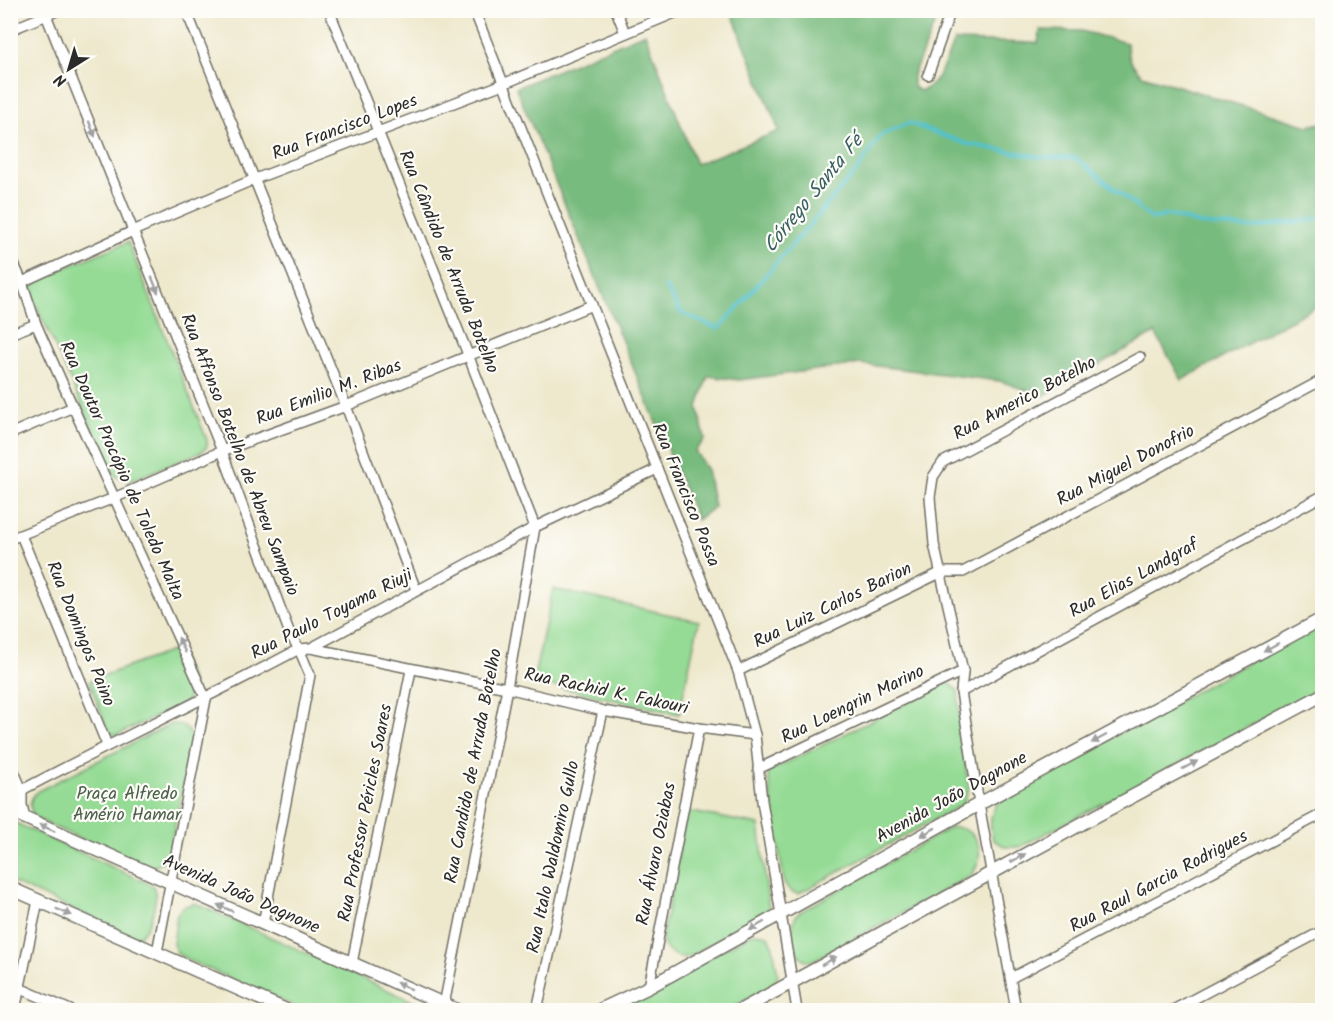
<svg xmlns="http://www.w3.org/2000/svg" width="1333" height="1021" font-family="Kalam,sans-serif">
	<rect width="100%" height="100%" fill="#fdfcf7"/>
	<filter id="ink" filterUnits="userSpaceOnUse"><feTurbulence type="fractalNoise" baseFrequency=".0167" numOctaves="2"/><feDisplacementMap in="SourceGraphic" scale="12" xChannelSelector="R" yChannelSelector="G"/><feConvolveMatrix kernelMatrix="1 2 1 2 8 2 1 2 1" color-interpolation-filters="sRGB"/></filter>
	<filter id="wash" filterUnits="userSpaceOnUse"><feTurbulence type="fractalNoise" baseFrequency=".008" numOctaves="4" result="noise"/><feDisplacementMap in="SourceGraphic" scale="24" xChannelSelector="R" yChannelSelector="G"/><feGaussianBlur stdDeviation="1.35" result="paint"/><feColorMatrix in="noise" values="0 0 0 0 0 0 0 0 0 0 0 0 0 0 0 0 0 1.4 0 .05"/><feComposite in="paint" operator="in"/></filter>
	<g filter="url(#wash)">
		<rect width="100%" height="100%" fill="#eee8cc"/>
		<g fill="#95db95" stroke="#608360" stroke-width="1.5">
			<path d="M128,242l79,198v6l-4,5 -73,30 -13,-4 -5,-6 -81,-177 1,-8 7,-8z"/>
			<path d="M553,589l146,32 -20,93 -146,-32z"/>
			<path d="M1322,622v66l-302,159h-14l-13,-7c-4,-18 -4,-31 11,-43z"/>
			<path d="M177,649l15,32 -5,21 -70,33 -8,-2 -20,-52z"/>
			<path d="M945,684h6l7,7 3,48 8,49 -6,16 -165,90 -8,-3 -6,-8 -16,-109 4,-4z"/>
			<path d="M171,724c13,0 19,5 21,19l-23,111c-6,11 -14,14 -26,13l-106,-48c-9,-9 -9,-20 1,-28z"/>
			<path d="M687,811l72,14 10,84 -80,48c-13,2 -25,-5 -27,-19z"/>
			<path d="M11,821l141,64c9,11 -2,44 -13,51h-6l-122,-54z"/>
			<path d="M952,827c29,2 34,28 19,49l-159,85c-20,1 -25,-35 -14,-48z"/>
			<path d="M195,903l226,102 6,5h-124l-115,-50 -11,-7 -4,-9 4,-30 6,-7z"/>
			<path d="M753,933l11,1 6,4 3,9 5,28 -6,11 -44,24h-113z"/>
		</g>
		<path fill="#78bb7e" stroke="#527354" stroke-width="1.5" d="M731,11h209l-27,64v12l7,4c20,-6 26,-33 34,-50l84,2 2,-13 42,1 45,12c0,14 5,22 15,32l166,51 14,-3v180l-140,77 -27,-47 -112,63 -43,-15 -140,-17 -121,16 -31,-4 -10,31 7,32 -10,12 12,19 7,37 -17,13 -181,-432 129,-55 51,131 83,-33z"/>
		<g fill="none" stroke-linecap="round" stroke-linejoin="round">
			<path stroke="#53c1ca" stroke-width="4" d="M666,287l15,26 38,16 140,-161 22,-33 28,-12 58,21 73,13 36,1 76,61 16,-4 31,9 51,4 72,-10"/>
		</g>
	</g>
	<g filter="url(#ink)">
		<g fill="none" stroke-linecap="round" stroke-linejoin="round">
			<g stroke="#6f6d63" stroke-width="12">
				<g id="minor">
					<path d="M44,10l178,441 68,183 9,15 11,26 -47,249"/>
					<path d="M186,10l160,396 70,184"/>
					<path d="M329,10l136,337 70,180 -28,161 -64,322"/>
					<path d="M474,10l264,661 17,64 7,66 35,209"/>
					<path d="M616,10l9,23"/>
					<path d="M10,30l49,-20"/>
					<path d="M928,75l23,-65"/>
					<path d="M10,255l12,27 14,42 37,83 133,292 -49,253"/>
					<path d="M22,282l111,-51 122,-52 248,-95 179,-74"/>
					<path d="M10,334l26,-10"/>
					<path d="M10,434l63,-27"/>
					<path d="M21,535l86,210"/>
					<path d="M10,539l104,-41 108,-47 124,-45 246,-101"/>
					<path d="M311,648l196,40 96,23 96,17 56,7"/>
					<path d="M738,671l204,-99h21l359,-192"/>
					<path d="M961,692l361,-196"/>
					<path d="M10,762l12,28v15l3,13"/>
					<path d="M758,769l205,-98"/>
					<path d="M10,800l12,-10c92,-49 186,-92 277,-141l12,-1 224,-121 122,-58"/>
					<path d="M352,963l59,-293"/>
					<path d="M1011,978l311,-164"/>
					<path d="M10,984l60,26"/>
					<path d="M649,987l50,-259"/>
					<path d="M15,1010l23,-109"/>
					<path d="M537,1010l66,-299"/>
					<path d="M1016,1010l-37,-206 -18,-112 2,-21 -29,-127 -4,-47 3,-20 10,-15 197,-105"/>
					<path d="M1173,1010l149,-79"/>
				</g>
			</g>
			<g stroke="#6f6d63" stroke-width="15">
				<g id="tertiary">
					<path d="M10,811l447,199"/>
					<path d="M10,888l276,122"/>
					<path d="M600,1010l49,-23 330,-183 343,-185"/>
					<path d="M741,1010l340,-186 241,-129"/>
				</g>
			</g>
			<use href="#minor" stroke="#fff" stroke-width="9"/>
			<use href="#tertiary" stroke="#fff" stroke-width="12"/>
		</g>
		<defs><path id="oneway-solid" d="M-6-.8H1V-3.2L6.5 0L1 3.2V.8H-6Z" transform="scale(1.5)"/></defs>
		<g fill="#a0a0a0">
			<use href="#oneway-solid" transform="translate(92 129) rotate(68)"/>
			<use href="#oneway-solid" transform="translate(155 285) rotate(68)"/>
			<use href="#oneway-solid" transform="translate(182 645) rotate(-115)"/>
			<use href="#oneway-solid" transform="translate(1271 647) rotate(152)"/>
			<use href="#oneway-solid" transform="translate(1099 739) rotate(152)"/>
			<use href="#oneway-solid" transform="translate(1190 765) rotate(-28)"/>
			<use href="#oneway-solid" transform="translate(47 828) rotate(-156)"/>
			<use href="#oneway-solid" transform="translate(928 832) rotate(151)"/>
			<use href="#oneway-solid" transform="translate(1018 858) rotate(-29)"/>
			<use href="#oneway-solid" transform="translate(225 908) rotate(-156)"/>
			<use href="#oneway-solid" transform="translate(64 912) rotate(23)"/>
			<use href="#oneway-solid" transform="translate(757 926) rotate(150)"/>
			<use href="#oneway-solid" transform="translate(829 961) rotate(-29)"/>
			<use href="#oneway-solid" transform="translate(404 986) rotate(-156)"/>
		</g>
	</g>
	<g text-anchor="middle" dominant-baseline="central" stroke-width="4.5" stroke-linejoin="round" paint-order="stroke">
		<g font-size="18" fill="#2b2b2b" stroke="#fdfcf7">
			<text transform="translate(345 128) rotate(-21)">Rua Francisco Lopes</text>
			<text transform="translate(448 262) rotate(68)">Rua Cândido de Arruda Botelho</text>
			<text transform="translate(329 393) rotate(-21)">Rua Emilio M. Ribas</text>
			<text transform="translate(1025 399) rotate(-28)">Rua Americo Botelho</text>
			<text transform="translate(239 455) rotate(69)">Rua Affonso Botelho de Abreu Sampaio</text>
			<text transform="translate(1126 466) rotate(-28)">Rua Miguel Donofrio</text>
			<text transform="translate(121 471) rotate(66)">Rua Doutor Procópio de Toledo Malta</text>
			<text transform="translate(685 495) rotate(68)">Rua Francisco Possa</text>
			<text transform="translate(1134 579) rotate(-29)">Rua Elias Landgraf</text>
			<text transform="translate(833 606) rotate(-26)">Rua Luiz Carlos Barion</text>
			<text transform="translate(332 615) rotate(-27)">Rua Paulo Toyama Riuji</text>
			<text transform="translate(80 634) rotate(68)">Rua Domingos Paino</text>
			<text transform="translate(606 692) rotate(12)">Rua Rachid K. Fakouri</text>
			<text transform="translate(853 705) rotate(-26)">Rua Loengrin Marino</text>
			<text transform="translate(474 766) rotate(-79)">Rua Candido de Arruda Botelho</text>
			<text transform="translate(952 798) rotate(-29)">Avenida João Dagnone</text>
			<text transform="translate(366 813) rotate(-79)">Rua Professor Péricles Soares</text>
			<text transform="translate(657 854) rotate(-79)">Rua Álvaro Oziabas</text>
			<text transform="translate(554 857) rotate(-78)">Rua Italo Waldomiro Gullo</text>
			<text transform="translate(1159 882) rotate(-28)">Rua Raul Garcia Rodrigues</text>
			<text transform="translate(241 895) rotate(24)">Avenida João Dagnone</text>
		</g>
		<g font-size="18" fill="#4b604b" stroke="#fdfcf7">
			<text x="127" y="794">Praça Alfredo<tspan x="127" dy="21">Amério Hamar</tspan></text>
		</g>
		<g font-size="20" font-style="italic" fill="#396063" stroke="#fdfcf7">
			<text transform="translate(814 194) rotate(-51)">Córrego Santa Fé</text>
		</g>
	</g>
	<rect width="1333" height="1021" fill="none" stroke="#fdfcf7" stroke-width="36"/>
	<g transform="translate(69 69) rotate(217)" stroke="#fdfcf7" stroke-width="4.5" paint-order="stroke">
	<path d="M0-4.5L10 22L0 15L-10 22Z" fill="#2b2b2b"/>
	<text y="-9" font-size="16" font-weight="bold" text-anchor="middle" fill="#2b2b2b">N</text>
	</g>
</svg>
